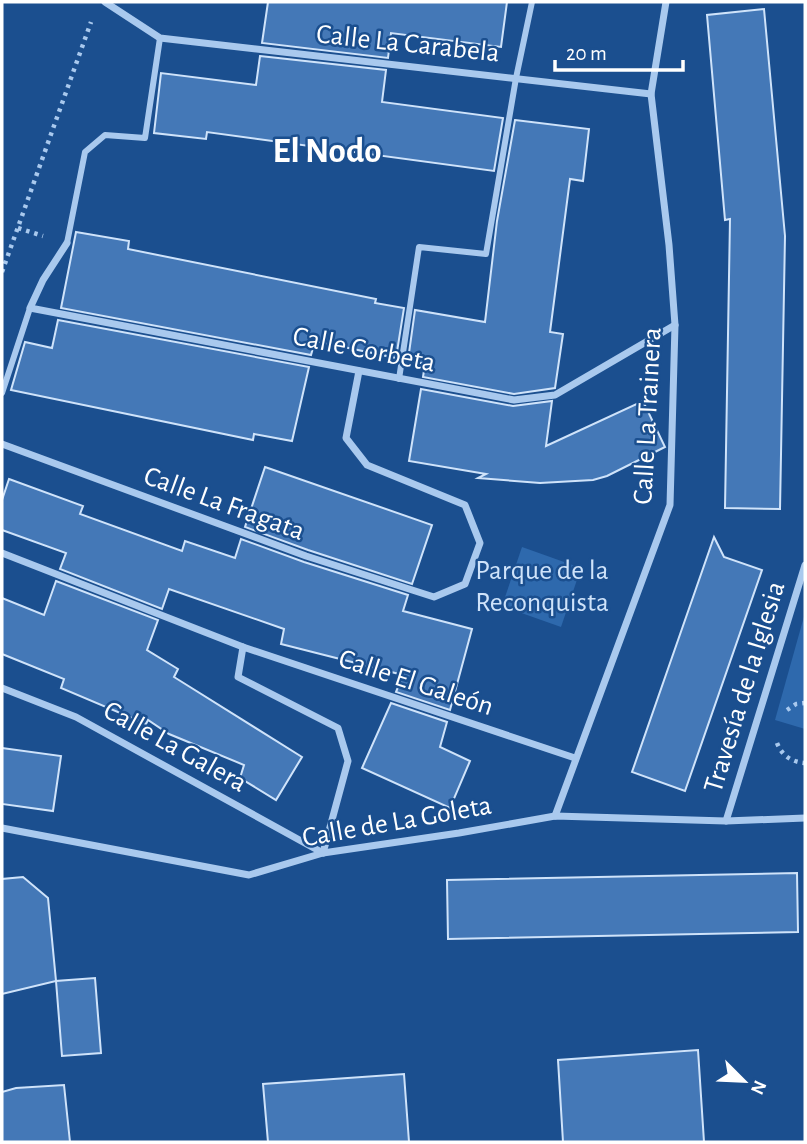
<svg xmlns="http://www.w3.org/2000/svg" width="807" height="1144" font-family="'Alegreya Sans',sans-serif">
	<rect width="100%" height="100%" fill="#1b4f8f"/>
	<g fill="#2e69ad">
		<path d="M522,547l59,21 -20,59 -59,-21z"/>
		<path d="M805,613v116l-30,-9z"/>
	</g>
	<g fill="#4478b7" stroke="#cfe3fa" stroke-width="2">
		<path d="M268,2h239l-6,45 -110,-14 -3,25 -126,-15z"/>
		<path d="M764,9l21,227 -5,273 -55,-1 5,-289 -5,1 -18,-205z"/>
		<path d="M260,56l126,14 -4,32 121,16 -9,53 -287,-39 -1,7 -52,-6 7,-60 95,12z"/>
		<path d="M515,120l74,9 -6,52 -13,-2 -20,153 13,2 -8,54 -41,6 -91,-17 2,-13 -17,-4 7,-50 70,12 12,-101z"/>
		<path d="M76,232l53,9 -1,8 248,50 -1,4 29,5 -8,50 -81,-17 -4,14 -250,-47z"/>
		<path d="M58,320l251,47 -17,74 -38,-7 -1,6 -242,-50 14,-48 27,6z"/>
		<path d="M421,389l92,17 39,-5 -6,45 97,-45 22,46 -58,29 -14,4 -53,3 -62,-5 8,-4 -77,-13z"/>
		<path d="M265,467l167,58 -20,59 -104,-34 -63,-23z"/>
		<path d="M9,479l74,27 -3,8 102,37 3,-10 50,17 6,-19 63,23 104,33 -5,16 69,18 -22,81 -54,-18 7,-17 -122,-31 3,-15 -115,-40 -7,20 -102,-40 6,-16 -64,-23v-30z"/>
		<path d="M714,537l10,20 38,13 -77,221 -53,-19z"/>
		<path d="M56,581l102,39 -11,30 31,19 -4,8 128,80 -26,43 -36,-22 4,-13 -75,-31 -21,-14 -2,4 -85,-36 3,-9 -62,-25v-56l42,17z"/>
		<path d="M391,703l56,19 -7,25 30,14 -20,47 -88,-40z"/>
		<path d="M2,748l59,8 -8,55 -51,-7z"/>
		<path d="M797,873l1,59 -350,7 -1,-59z"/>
		<path d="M23,877l25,21 8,83 -54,13v-115z"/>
		<path d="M95,978l6,75 -39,3 -6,-75z"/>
		<path d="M698,1050l6,92h-141l-5,-82z"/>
		<path d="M404,1074l5,68h-141l-5,-58z"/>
		<path d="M64,1085l6,57h-68v-50l14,-4z"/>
	</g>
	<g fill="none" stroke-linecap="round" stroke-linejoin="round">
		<g stroke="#a9c9ee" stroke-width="4.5" stroke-dasharray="3.5 5" stroke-linecap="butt">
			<path d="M18,228l25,8"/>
			<path d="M2,272l89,-250"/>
			<path d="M787,710l9,-6 9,-1"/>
			<path d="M777,743c5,13 15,19 28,20"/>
		</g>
		<g stroke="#a9c9ee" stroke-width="6">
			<path d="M67,243l18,-91 20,-17 40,3 15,-100"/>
			<path d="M399,379l20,-132 67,7 30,-176 16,-76"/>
			<path d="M2,393l28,-85"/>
		</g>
		<g stroke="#a9c9ee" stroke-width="7">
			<path d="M105,2l55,36 491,56"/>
			<path d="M67,243l-24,37 -13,28 484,92 41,-5 120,-70"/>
			<path d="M2,444l304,112 128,41 31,-13 15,-41 -15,-38 -98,-40 -21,-27 13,-67"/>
			<path d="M2,553l241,94"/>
			<path d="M2,688l74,29 247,136 25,-92 -10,-33 -100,-51 5,-30 332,111"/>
			<path d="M555,816l115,-311 5,-180 -6,-80 -18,-151 15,-92"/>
			<path d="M726,821l79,-256"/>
			<path d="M2,828l247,47 74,-22 136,-20 96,-17 171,5 79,-3"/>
		</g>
	</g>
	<g text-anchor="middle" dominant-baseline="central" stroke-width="5" stroke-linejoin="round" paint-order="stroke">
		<g font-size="28" fill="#fff" stroke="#1b4f8f">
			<text transform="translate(408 44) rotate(6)">Calle La Carabela</text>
			<text transform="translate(364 350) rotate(11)">Calle Corbeta</text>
			<text transform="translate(648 416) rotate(-87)">Calle La Trainera</text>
			<text transform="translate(224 504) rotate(20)">Calle La Fragata</text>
			<text transform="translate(416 683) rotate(18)">Calle El Galeón</text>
			<text transform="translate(745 687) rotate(-73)">Travesía de la Iglesia</text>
			<text transform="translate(175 747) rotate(29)">Calle La Galera</text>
			<text transform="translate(397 822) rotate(-10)">Calle de La Goleta</text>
		</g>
		<g font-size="28" fill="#cfe3fa" stroke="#1b4f8f">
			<text x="542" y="571">Parque de la<tspan x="542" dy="32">Reconquista</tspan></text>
		</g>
		<g font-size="35" font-weight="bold" fill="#fff" stroke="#1b4f8f">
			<text x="327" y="151">El Nodo</text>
		</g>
	</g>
	<rect width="807" height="1144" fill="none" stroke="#ffffff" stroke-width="7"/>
	<g transform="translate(744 1081) rotate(114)" stroke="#1b4f8f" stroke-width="5" paint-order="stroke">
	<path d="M0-5L12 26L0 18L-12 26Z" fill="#ffffff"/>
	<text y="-10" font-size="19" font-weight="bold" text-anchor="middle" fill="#ffffff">N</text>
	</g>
	<path d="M555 60v10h128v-10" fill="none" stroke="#ffffff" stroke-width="3.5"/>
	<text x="566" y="60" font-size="21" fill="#ffffff" stroke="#1b4f8f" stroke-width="5" paint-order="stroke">20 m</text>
</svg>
